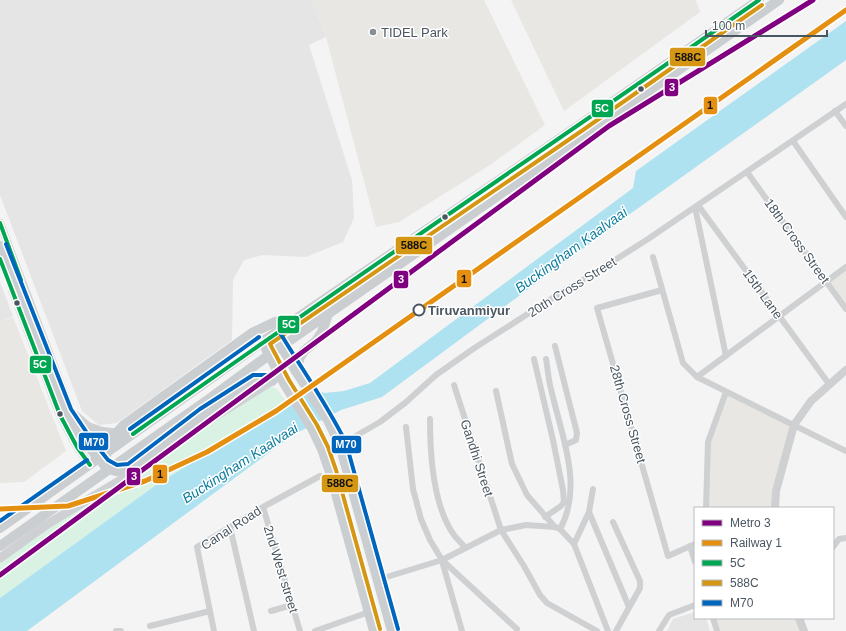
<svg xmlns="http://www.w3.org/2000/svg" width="846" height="631" font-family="Arial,sans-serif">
	<rect width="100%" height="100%" fill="#f4f4f4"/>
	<g fill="#e8e7e3">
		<path d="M312,0h172l61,125 -55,40 -91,57 -23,5 -50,-190z"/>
		<path d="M511,0h185l4,12 -136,99z"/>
		<path d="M846,267v42l-20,-28z"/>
		<path d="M13,317l53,134 -42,31 -24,1v-161z"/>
		<path d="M726,392l68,33 -19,83h-69l2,-66z"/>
		<path d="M713,618h86l5,13h-87z"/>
	</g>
	<g fill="#e6e5e6">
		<path d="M0,0h312l14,37 -17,8 43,135 2,38 -11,24 -37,15 -43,-2 -19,5 -11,20 -1,60 -115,83 -18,2 -17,-14 -82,-216z"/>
		<path d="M0,282l13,34 -13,6z"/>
		<path d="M695,612v6h11l4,13h-43l6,-12z"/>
	</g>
	<path fill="#d9f2e3" d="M270,386l7,3 12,16 -133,80 -156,113v-35l67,-48z"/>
	<path fill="#aee2f0" d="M846,21v39l-216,154 -248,183 -41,13 -48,25 -266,196h-27v-33l156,-113 158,-97 10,5 20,-2 26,-8 263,-195 3,-17z"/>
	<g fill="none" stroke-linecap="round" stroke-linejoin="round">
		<g stroke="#ced0d2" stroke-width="6">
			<path d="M835,111l11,15"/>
			<path d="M793,141l53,76"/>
			<path d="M747,172l99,137"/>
			<path d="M698,205l131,179"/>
			<path d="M695,207l31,149"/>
			<path d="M653,257l30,106 14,14 149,74"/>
			<path d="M662,290l-65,18 71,248 27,-12"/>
			<path d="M555,346l22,87 -1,7 -11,5"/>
			<path d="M534,359l19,81 10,50 1,12 -3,4 -16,11"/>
			<path d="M546,359c2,10 2,20 5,30 10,45 33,97 9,140"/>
			<path d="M697,377l149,-110"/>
			<path d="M454,385l47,145 23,36 16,29 7,8 50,28"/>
			<path d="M496,391l16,73 15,31 28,32"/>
			<path d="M430,419c0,34 3,87 24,116 3,4 8,9 12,13"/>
			<path d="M406,427l7,62 8,30 9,21 12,20 75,69"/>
			<path d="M340,445l40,-23 25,-19 31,-28 37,-26 89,-57 31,-18 55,-35 198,-135"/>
			<path d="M263,507l37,124"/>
			<path d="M706,508l2,-66 18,-50"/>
			<path d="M589,512l40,95"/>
			<path d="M613,522l27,59v7l-24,43"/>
			<path d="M230,527l24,104"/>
			<path d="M574,544l15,-32 4,-23"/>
			<path d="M690,546l5,16"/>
			<path d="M833,547l6,-8 7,-1"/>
			<path d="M442,561l20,70"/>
			<path d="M377,580l65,-20 59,-30 25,-5 29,2 5,2 14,15 34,87"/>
			<path d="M271,611l21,-6"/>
			<path d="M713,618l4,13"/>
			<path d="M150,626l60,-15"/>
			<path d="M116,631h5"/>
			<path d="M214,631l-17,-84 66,-40 57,-31"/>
			<path d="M315,631l54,-19"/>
			<path d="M659,631l10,-16 26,-10"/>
		</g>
		<g stroke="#ced0d2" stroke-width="8">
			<path d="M0,223l71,188 17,15 14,5 31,3"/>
			<path d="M12,290l48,125 17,32 13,18"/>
			<path d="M80,445l22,-14"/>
			<path d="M775,508l1,-17 18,-66 17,-24 35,-31"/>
			<path d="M799,618l5,13"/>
		</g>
		<path stroke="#ced0d4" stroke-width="9" d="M0,558l46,-33 86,-52 82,-56 61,-38"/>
		<g stroke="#caced1" stroke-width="10">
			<path d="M0,246l34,87"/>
			<path d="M278,341l18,30 32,49 12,25 52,186"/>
			<path d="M266,349l18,34 28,45 10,21 8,23 44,159"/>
			<path d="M296,371l4,-14 4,-6 12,-10 6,-9 6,-18"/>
			<path d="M164,396l88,-63 23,-11 17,-2"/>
			<path d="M204,414l52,-34 16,1"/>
			<path d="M0,528l262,-186 318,-217 179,-125"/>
			<path d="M0,546l209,-147 60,-44 510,-355"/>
		</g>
		<g stroke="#caced1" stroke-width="10">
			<path d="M34,333c16,42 31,86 61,121 5,6 12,15 21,17 5,1 10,0 15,-2l73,-55"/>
			<path d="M104,465l5,-24 15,-16 40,-29"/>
		</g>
		<g stroke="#fff" stroke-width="7">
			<g id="bus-1">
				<path d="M0,223l21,57"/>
				<path d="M0,259l60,156 17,32 13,18"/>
				<path d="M133,434c207,-147 418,-289 626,-434"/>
			</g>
		</g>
		<g stroke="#fff" stroke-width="7">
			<path id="bus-2" d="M380,629l-44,-159 -8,-23 -11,-22 -28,-45 -19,-36 313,-214 179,-125"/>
		</g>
		<g stroke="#fff" stroke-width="7">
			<g id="bus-3">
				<path d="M6,244l65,165 18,27 19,24 9,5 11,-1 72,-55 53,-34h19"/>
				<path d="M279,331c22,37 48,73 67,112l52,186"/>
				<path d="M130,429l129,-92"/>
				<path d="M0,521l87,-61"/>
			</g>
		</g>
		<use href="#bus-1" stroke="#00a651" stroke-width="4"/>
		<use href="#bus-2" stroke="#d49613" stroke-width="4"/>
		<use href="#bus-3" stroke="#0065bd" stroke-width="4"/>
		<g stroke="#fff" stroke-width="8">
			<path id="rail-1" d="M0,509l68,-3 77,-25 62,-29 69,-41 570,-401"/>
		</g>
		<use href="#rail-1" stroke="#e48f0f" stroke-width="5"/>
		<g stroke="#fff" stroke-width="8">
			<path id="metro-1" d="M0,575l609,-449 204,-126"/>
		</g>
		<use href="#metro-1" stroke="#800080" stroke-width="5"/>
	</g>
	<circle fill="#868d94" stroke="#fff" stroke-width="1.5" cx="373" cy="32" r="4"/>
	<g fill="#4a5661" stroke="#fff" stroke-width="1.5">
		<circle cx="641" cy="89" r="3.5"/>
		<circle cx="445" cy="217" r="3.5"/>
		<circle cx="17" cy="303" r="3.5"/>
		<circle cx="60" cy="414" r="3.5"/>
	</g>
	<circle fill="#fff" stroke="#4a5661" stroke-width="2" cx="419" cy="310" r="5.5"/>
	<g text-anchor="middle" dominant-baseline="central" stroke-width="3" stroke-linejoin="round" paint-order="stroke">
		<g font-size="13" fill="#4a5661" stroke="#fff" text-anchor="start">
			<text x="381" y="32">TIDEL Park</text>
		</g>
		<g font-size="13" fill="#4a5661" stroke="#fff">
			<text transform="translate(797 241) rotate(54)">18th Cross Street</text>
			<text transform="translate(572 287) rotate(-32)">20th Cross Street</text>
			<text transform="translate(763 294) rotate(54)">15th Lane</text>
			<text transform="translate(628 414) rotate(74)">28th Cross Street</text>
			<text transform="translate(477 458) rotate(72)">Gandhi Street</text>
			<text transform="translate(231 528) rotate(-33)">Canal Road</text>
			<text transform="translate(281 569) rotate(73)">2nd West street</text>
		</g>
		<g font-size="13" font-weight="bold" fill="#4a5661" stroke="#fff" text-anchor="start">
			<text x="428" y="310">Tiruvanmiyur</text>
		</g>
		<g font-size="14" font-style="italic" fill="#0c7c9b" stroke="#fff">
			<text transform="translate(571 250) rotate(-36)">Buckingham Kaalvaai</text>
			<text transform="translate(240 463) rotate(-33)">Buckingham Kaalvaai</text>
		</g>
	</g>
	<g stroke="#fff" stroke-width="1.5">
		<rect x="669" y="47" width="37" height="20" rx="4" fill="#d49613"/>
		<rect x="664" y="78" width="15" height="19" rx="4" fill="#800080"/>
		<rect x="703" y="96" width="15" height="19" rx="4" fill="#e48f0f"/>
		<rect x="591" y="99" width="23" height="19" rx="4" fill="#00a651"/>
		<rect x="395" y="236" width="38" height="19" rx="4" fill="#d49613"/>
		<rect x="456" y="269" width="16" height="19" rx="4" fill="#e48f0f"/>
		<rect x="393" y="270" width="16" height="19" rx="4" fill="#800080"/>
		<rect x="277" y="315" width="23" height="19" rx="4" fill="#00a651"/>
		<rect x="29" y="355" width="23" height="19" rx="4" fill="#00a651"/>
		<rect x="78" y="432" width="31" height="19" rx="4" fill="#0065bd"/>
		<rect x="331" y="435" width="31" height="19" rx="4" fill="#0065bd"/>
		<rect x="152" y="464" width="16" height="20" rx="4" fill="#e48f0f"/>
		<rect x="126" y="467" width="15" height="19" rx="4" fill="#800080"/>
		<rect x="321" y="474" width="38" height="19" rx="4" fill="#d49613"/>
	</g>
	<g font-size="11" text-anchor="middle" font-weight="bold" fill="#fff">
		<text x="672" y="91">3</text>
		<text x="602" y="112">5C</text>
		<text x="401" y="283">3</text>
		<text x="289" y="328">5C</text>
		<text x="40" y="368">5C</text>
		<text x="94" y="446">M70</text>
		<text x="346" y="448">M70</text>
		<text x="134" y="480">3</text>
	</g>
	<g font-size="11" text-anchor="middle" font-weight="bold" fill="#111">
		<text x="688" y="61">588C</text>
		<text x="710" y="109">1</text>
		<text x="414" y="249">588C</text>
		<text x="464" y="283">1</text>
		<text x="160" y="478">1</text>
		<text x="340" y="487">588C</text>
	</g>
	<rect x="694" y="507" width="140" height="112" fill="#ffffff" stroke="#b7bbc0"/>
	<rect x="702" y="520" width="20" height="6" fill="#800080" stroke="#b7bbc0"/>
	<text x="730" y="527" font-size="12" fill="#4a5661">Metro 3</text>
	<rect x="702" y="540" width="20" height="6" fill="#e48f0f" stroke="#b7bbc0"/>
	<text x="730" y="547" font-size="12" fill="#4a5661">Railway 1</text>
	<rect x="702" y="560" width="20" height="6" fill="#00a651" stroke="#b7bbc0"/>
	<text x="730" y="567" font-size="12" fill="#4a5661">5C</text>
	<rect x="702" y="580" width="20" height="6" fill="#d49613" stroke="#b7bbc0"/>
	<text x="730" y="587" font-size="12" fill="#4a5661">588C</text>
	<rect x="702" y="600" width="20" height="6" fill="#0065bd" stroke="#b7bbc0"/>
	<text x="730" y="607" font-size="12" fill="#4a5661">M70</text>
	<path d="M706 30v6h121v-6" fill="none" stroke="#4a5661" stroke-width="2"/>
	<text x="712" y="30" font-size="12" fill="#4a5661" stroke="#ffffff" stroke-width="3" paint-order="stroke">100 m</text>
</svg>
